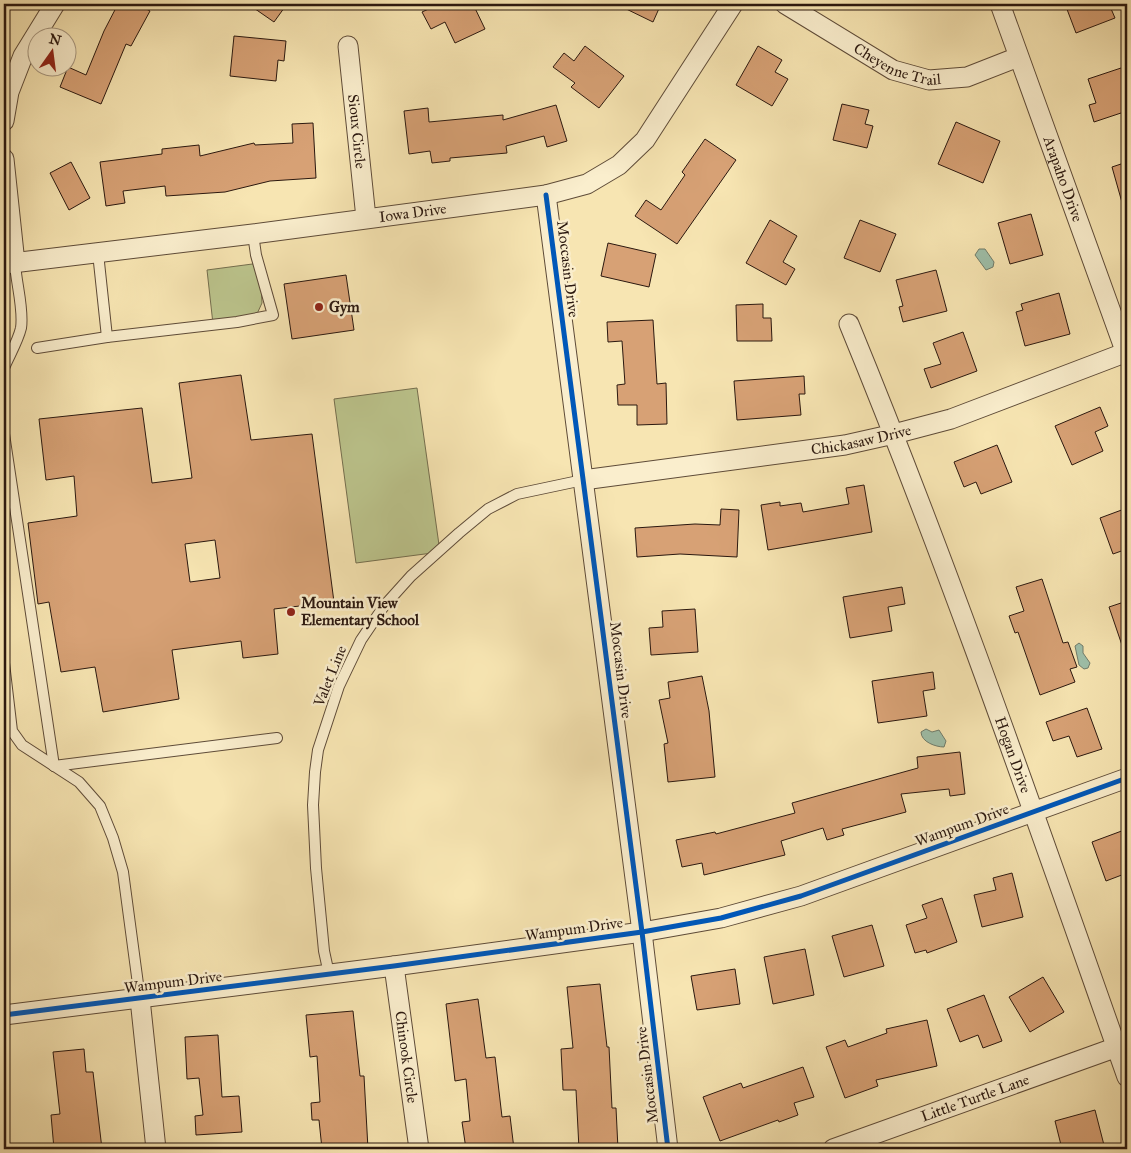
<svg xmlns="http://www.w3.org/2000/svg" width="1131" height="1153" font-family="'IM FELL Great Primer',serif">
	<rect width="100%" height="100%" fill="#f7e5b2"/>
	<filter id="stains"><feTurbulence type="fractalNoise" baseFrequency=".004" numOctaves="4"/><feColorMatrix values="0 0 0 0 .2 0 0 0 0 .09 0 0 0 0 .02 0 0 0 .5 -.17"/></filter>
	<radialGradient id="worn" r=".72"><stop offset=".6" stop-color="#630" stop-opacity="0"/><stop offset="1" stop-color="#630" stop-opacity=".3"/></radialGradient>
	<g fill="#bcc58d" stroke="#746e4e">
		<path d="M260,263l2,40 -6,13 -43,8 -6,-54z"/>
		<path d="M417,388l23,164 -84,11 -22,-164z"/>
	</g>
	<g fill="#9ebfa9" stroke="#707c6b">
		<path d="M979,249h6l9,13 -1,5 -7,3 -11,-15z"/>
		<path d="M1079,643l4,3v7l7,10 -2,5 -4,1 -5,-4 -4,-19z"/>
		<path d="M926,729l6,3 7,-2 7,11 -2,6c-8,0 -23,-5 -23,-15z"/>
	</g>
	<g fill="#d7a175" stroke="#2b180f" fill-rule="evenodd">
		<path d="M118,4h19l13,7 -19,35 -5,-2 -25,60 -41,-17 8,-20 18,8 18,-44z"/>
		<path d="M248,4h39l-13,18z"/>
		<path d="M439,4h34l12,25 -30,14 -10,-21 -14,7 -9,-17z"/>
		<path d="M616,4h45l-8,18z"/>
		<path d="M1065,4h44l6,14 -39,15z"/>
		<path d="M234,36l52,5 -2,20 -6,-1 -2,21 -46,-5z"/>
		<path d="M585,46l39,30 -25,32 -28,-21 4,-4 -22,-16 11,-14 10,8z"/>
		<path d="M758,46l24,14 -7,12 13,7 -16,27 -36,-21z"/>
		<path d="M1127,66v45l-33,11 -5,-17 7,-2 -8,-24z"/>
		<path d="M842,104l27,6 -4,14 8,2 -6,22 -34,-8z"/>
		<path d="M556,105l11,36 -20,6 -3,-11 -38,10 1,7 -57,5v3l-18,2 -2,-12 -21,3 -5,-43 24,-3 1,14 74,-7v5z"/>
		<path d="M956,122l44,19 -17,42 -45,-19z"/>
		<path d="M313,123l3,55 -46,3 -45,11 -59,4 -1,-10 -42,5 2,12 -19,3 -6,-44 62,-8v-5l37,-4 1,11 54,-13 1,2 38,-2 -1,-19z"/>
		<path d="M705,139l31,21 -59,84 -42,-28 11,-16 15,10 24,-35 -3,-3z"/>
		<path d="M71,162l19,36 -21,12 -19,-37z"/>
		<path d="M1127,162v43l-4,1 -11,-39z"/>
		<path d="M1031,214l12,41 -33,9 -12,-41z"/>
		<path d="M770,220l27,16 -14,26 12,7 -9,16 -40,-22z"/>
		<path d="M860,220l36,14 -16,38 -36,-14z"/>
		<path d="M608,243l48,11 -7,33 -48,-11z"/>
		<path d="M936,270l11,41 -44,11 -4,-15 4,-1 -7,-26z"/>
		<path d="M346,275l8,55 -62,9 -8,-55z"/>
		<path d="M1059,293l11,41 -45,12 -9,-34 7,-2 -2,-6z"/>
		<path d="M763,304v14h8l1,23h-35l-1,-36z"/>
		<path d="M653,320l4,64 9,-1 1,41 -30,1v-20h-19l-1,-20 8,-1 -3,-43 -14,1 -1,-20z"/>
		<path d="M963,332l14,39 -46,17 -7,-19 17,-5 -8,-21z"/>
		<path d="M241,375l10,65 61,-6 22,168 -60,7 4,45 -35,4 -2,-17 -69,9 7,49 -76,13 -8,-45 -34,5 -12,-70 -11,2 -10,-81 49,-7 -3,-40 -28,4 -7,-61 103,-11 10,75 40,-5 -13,-95zM215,540l5,38 -30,4 -5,-38z"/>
		<path d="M804,376l1,18h-6l2,21 -64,5 -3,-39z"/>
		<path d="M1100,407l8,19 -13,6 8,19 -31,14 -17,-39z"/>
		<path d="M997,445l15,37 -31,12 -5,-12 -12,5 -10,-25z"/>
		<path d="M864,485l8,47 -104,18 -7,-45 19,-3v4l21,-3 2,9 46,-8 -3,-16z"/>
		<path d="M1127,508v41l-14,5 -13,-36z"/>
		<path d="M721,509l18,1 -2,47 -57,-3 -43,3 -2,-29 60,-4 25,1z"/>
		<path d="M1042,579l21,64 5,-1 9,25 -7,2 5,13 -35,13 -22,-63 -3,1 -6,-17 15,-5 -8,-24z"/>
		<path d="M902,587l3,17 -17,3 4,24 -42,7 -7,-41z"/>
		<path d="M1127,601v52l-2,1 -16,-47z"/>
		<path d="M695,609l3,43 -47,3 -2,-27 14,-1 -1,-16z"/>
		<path d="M933,672l2,17 -12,2 4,25 -49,7 -6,-42z"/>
		<path d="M702,676l7,35 6,66 -47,5 -4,-38 4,-1 -9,-43 11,-2 -2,-16z"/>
		<path d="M1087,708l15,41 -25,8 -8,-21 -16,5 -7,-19z"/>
		<path d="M960,752l5,42 -15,2 -1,-7 -48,5 5,18 -64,17 2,6 -17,5 -4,-12 -42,13 4,14 -81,20 -2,-12 -20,4 -6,-27 39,-8 1,2 79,-21 -3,-10 126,-35 -1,-11z"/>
		<path d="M1127,829v44l-21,8 -14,-39z"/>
		<path d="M1012,873l11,44 -41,10 -8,-32 22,-5 -3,-12z"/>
		<path d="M942,898l15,44 -30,11 -1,-3 -11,3 -9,-28 21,-7 -5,-13z"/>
		<path d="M872,925l12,41 -40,11 -12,-41z"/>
		<path d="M805,949l9,46 -41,9 -9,-47z"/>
		<path d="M735,969l5,35 -43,6 -6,-34z"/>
		<path d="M1043,977l21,35 -34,20 -21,-35z"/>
		<path d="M600,984l7,63h2l3,61h4l2,41h-39l-3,-59h-13l-2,-41 12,-1 -6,-61z"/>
		<path d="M984,995l18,46 -19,7 -5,-13 -18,7 -13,-33z"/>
		<path d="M478,999l8,59 9,-1 7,60 8,-1 4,33h-48l-4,-27 8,-1 -4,-42 -11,2 -9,-77z"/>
		<path d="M353,1011l7,65h4l4,73h-46l-3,-29h-7l-1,-17 9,-1 -3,-46 -7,1 -4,-42z"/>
		<path d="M927,1020l10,46 -61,14 2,6 -33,12 -19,-51 19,-7 3,7 39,-14 -1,-4z"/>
		<path d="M218,1035l4,62 17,-1 3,36 -46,3 -1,-19 8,-1 -4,-37 -12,1 -2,-42z"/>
		<path d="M84,1049l2,23h7l9,77h-48l-3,-34 9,-1 -7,-62z"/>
		<path d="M803,1067l11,30 -20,6 4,12 -19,7 -1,-2 -58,21 -17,-44 38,-14 2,5z"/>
		<path d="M1095,1110l10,39h-43l-7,-28z"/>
	</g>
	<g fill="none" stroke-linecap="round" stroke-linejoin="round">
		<g stroke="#5e4b38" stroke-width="12">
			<g id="service">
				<path d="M98,253l9,84"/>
				<path d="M37,348l70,-11 130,-15 36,-7 -17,-60 -3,-21"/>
				<path d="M4,368c5,-12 14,-27 17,-40 3,-19 -5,-45 -6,-65"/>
				<path d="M4,434l50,332"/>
				<path d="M4,663l8,68 10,14 57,37 21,24 13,32 10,34 17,127"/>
				<path d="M54,766l223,-28"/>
				<path d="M329,974l-5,-23 -8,-83 -3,-63 2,-33 3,-22 21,-64 22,-46 23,-34 27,-30 48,-43 29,-24 29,-15 66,-14"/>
			</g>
		</g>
		<g stroke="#5e4b38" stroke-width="21">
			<g id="minor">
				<path id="s1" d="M785,4l108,66 36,10 38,-3 51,-20"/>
				<path id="s2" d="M1000,4l127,352"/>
				<path id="s3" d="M348,46l18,172"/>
				<path d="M4,121l5,-29 14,-36 32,-52"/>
				<path d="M4,159l11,104"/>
				<path d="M546,195l96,737 26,217"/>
				<path id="s4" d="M4,264l249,-30 293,-39 41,-11 32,-19 26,-25 88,-136"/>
				<path id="s5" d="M849,324c102,248 189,501 278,753"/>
				<path id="s6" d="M583,480l262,-35 49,-11 57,-15 176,-67"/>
				<path id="s7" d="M394,966l25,183"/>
				<path d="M140,999l16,150"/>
				<path d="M4,1015l390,-49 248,-34 79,-14 80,-22 326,-118"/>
				<path id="s8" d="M833,1149l284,-102"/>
			</g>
		</g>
		<use href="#service" stroke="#faeecd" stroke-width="10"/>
		<use href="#minor" stroke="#faeecd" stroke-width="19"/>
		<g stroke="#faeecd" stroke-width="8">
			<g id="cycleway">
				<path d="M546,195l96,737 26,217"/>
				<path d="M4,1015l390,-49 248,-34 79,-14 80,-22 326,-118"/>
			</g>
		</g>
		<use href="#cycleway" stroke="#0057b8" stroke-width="5"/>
	</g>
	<g fill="#8f2418" stroke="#faeecd" stroke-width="2">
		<circle cx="319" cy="307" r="5"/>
		<circle cx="291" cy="612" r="5"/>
	</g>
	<g text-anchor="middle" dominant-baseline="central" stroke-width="5" stroke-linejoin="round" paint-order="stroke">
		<g font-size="15" fill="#2b180f" stroke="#faeecd">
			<text stroke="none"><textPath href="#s1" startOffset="129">Cheyenne Trail</textPath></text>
			<text stroke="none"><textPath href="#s3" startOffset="86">Sioux Circle</textPath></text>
			<text stroke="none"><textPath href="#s2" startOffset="186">Arapaho Drive</textPath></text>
			<text stroke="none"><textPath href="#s4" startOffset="412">Iowa Drive</textPath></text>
			<text transform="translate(568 269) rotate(83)">Moccasin Drive</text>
			<text stroke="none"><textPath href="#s6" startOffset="281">Chickasaw Drive</textPath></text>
			<text transform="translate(621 670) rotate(83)">Moccasin Drive</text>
			<text transform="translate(330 676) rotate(-68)">Valet Line</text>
			<text stroke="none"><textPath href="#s5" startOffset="461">Hogan Drive</textPath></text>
			<text transform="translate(962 825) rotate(-20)">Wampum Drive</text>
			<text transform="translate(574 929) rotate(-8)">Wampum Drive</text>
			<text transform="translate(173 982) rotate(-7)">Wampum Drive</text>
			<text stroke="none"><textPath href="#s7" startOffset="92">Chinook Circle</textPath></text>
			<text transform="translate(647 1075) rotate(-97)">Moccasin Drive</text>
			<text stroke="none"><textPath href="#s8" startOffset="151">Little Turtle Lane</textPath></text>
		</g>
		<g font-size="15" font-weight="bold" fill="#2b180f" stroke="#faeecd" text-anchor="start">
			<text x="329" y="307">Gym</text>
			<text x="301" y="603">Mountain View<tspan x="301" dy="17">Elementary School</tspan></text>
		</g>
	</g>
	<rect width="1131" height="1153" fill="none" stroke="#f7e5b2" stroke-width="20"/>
	<rect x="5" y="5" width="1121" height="1143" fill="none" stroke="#2b180f" stroke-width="2.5"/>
	<rect x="10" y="10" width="1111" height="1133" fill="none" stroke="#2b180f"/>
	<g transform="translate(52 52) rotate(14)"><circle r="24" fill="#faeecd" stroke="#a79881"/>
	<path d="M0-4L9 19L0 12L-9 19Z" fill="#8f2418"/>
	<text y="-8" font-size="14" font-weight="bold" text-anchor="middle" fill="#2b180f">N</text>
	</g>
	<rect width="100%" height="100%" filter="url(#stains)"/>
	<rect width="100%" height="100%" fill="url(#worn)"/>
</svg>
